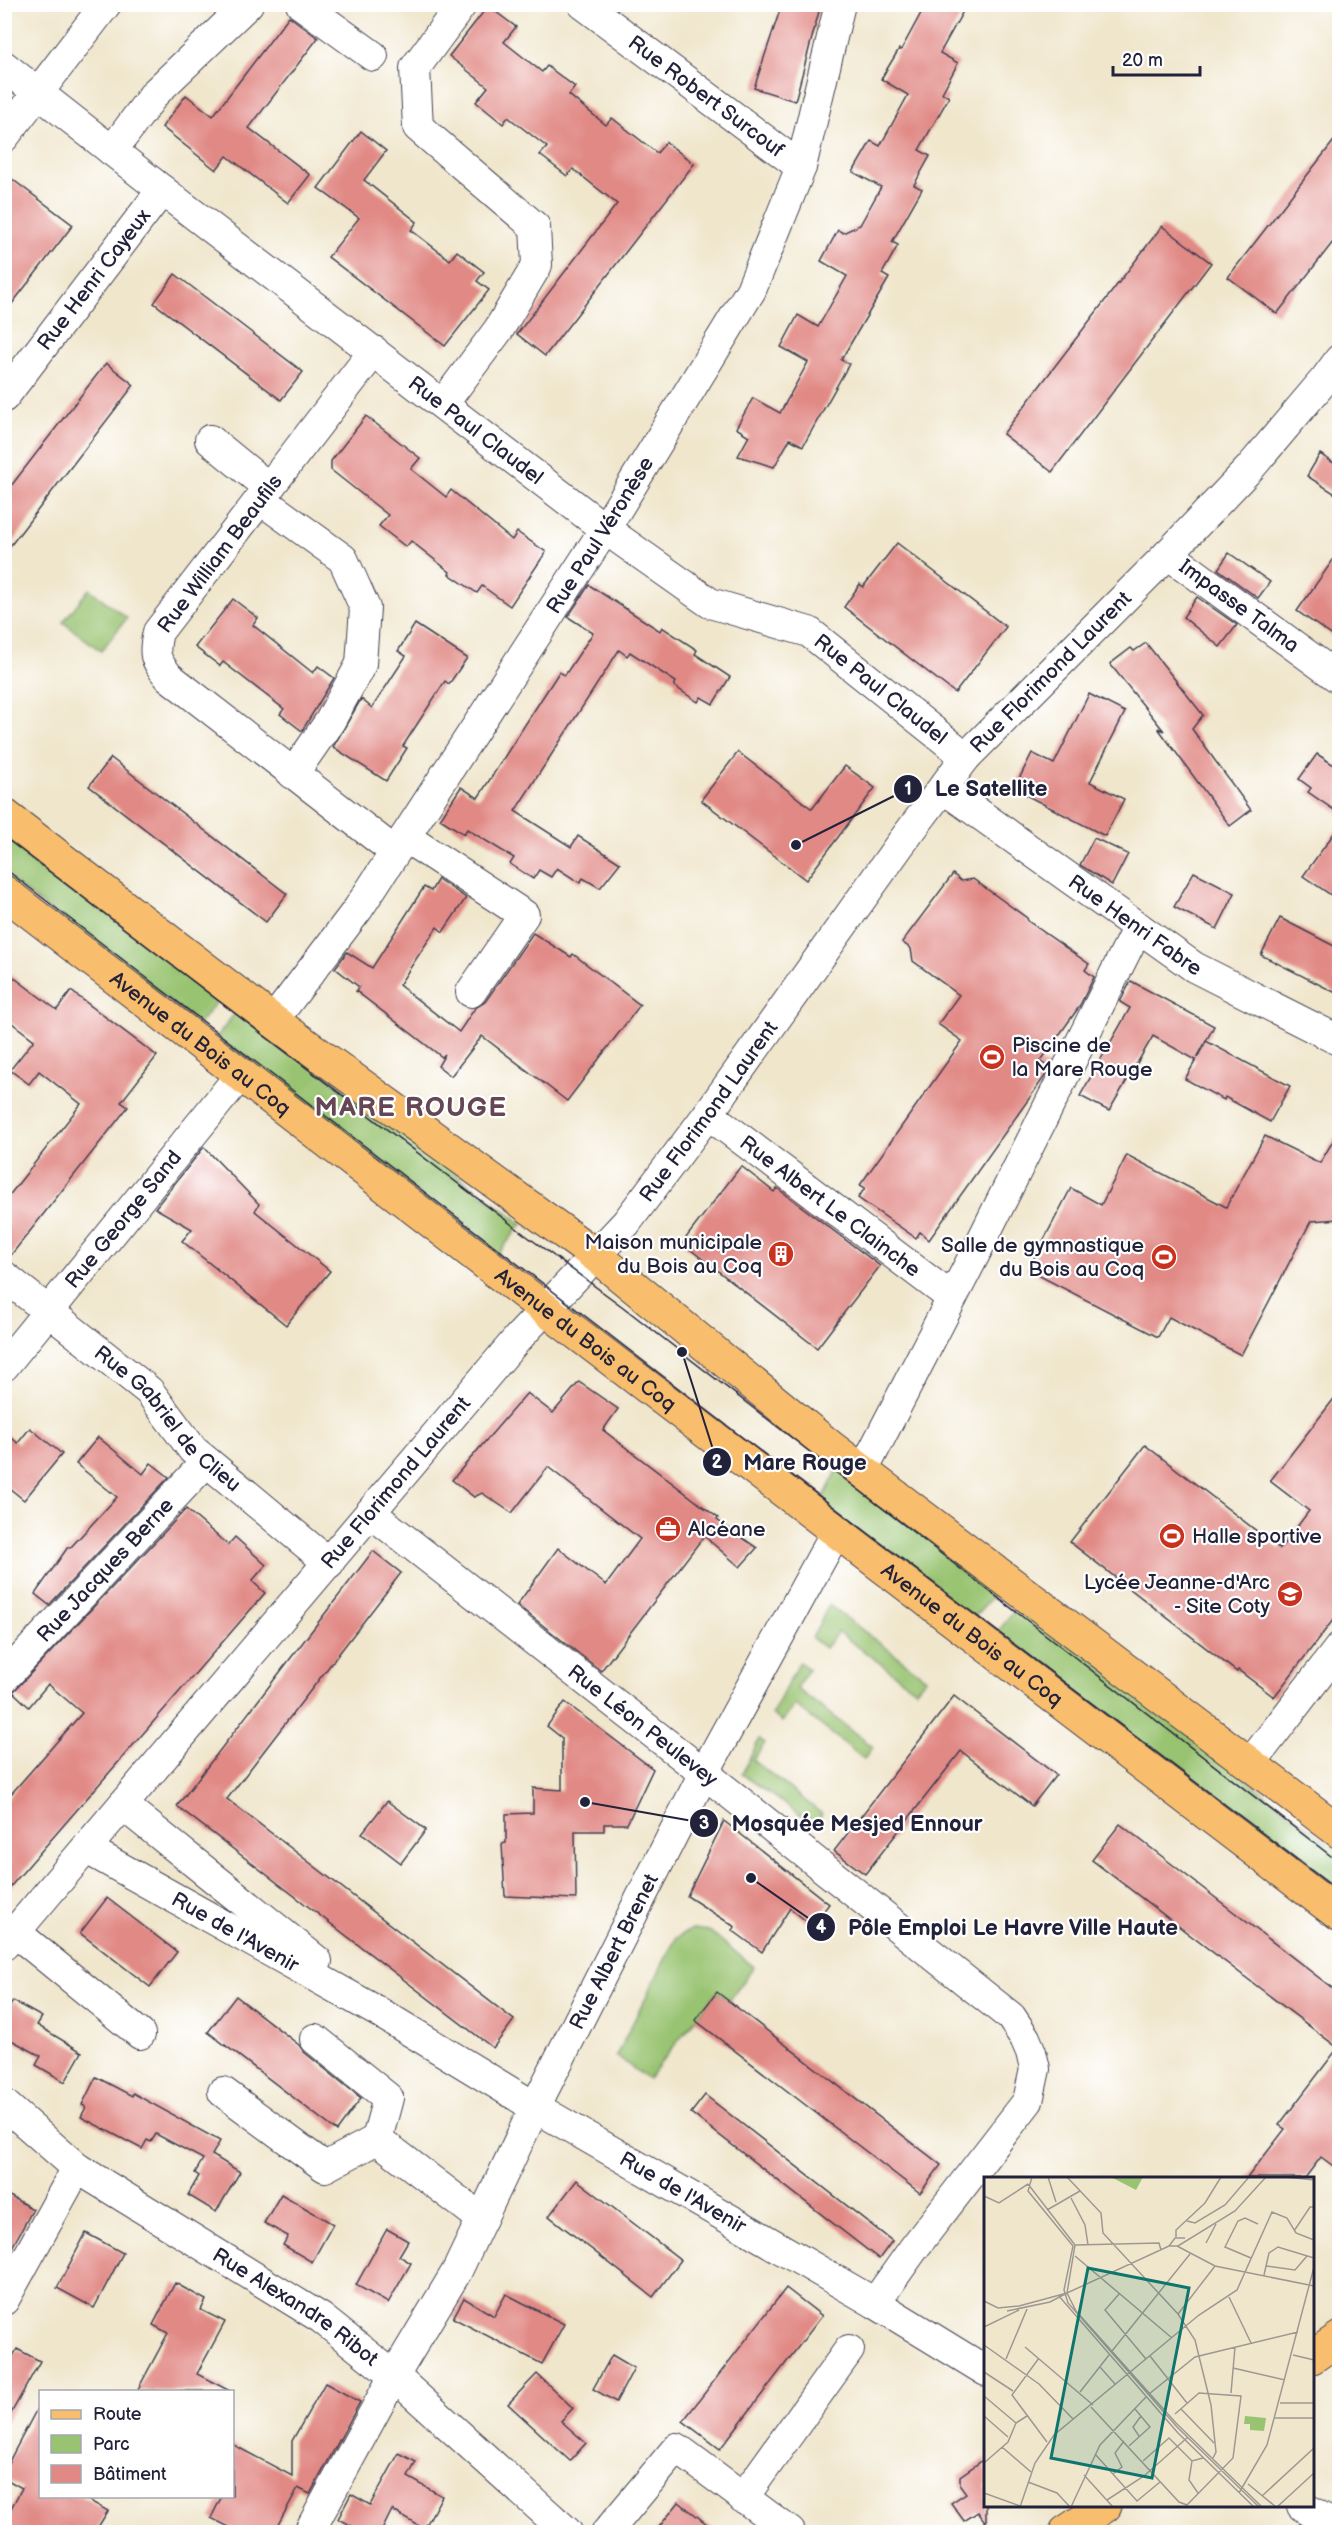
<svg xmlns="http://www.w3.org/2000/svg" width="1344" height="2537" font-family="'Balsamiq Sans',sans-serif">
	<rect width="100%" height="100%" fill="#fff"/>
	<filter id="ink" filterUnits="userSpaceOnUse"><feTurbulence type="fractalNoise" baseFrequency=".0167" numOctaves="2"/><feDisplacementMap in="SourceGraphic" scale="12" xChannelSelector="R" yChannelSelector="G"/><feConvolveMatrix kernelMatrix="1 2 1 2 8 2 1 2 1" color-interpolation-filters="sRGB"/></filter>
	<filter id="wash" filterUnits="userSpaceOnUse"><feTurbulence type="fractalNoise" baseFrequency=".008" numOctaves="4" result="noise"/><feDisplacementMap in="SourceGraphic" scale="24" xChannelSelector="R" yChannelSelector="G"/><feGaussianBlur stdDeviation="1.35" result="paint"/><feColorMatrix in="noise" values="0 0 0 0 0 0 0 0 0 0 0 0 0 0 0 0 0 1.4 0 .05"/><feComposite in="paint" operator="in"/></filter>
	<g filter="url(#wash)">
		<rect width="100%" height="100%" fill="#f0e6cc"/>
		<g fill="#98c370" stroke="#5d7256" stroke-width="1.5">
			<path d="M89,589l38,29 -26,33 -38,-29z"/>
			<path d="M4,831l216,166 -21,27 -194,-148z"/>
			<path d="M238,1009l284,215 -25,31 -281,-217z"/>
			<path d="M840,1465l161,122 -30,33 -151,-115z"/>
			<path d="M1020,1603l319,248v51l-346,-264z"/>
			<path d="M829,1605l97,73 -10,12 -78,-58 -13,16 -13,-10z"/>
			<path d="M799,1662l10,7 -13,19 77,59 -9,12 -69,-54 -13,17 -10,-8z"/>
			<path d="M759,1739l6,4 -12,17 69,54 -8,11 -72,-51z"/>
			<path d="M692,1929l17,2 45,36 -25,34 -12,-9 -69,87 -32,-23 60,-118z"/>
		</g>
		<g id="blocks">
			<g fill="#e18985">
				<path d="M782,4h39l-26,97 -41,-13z"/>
				<path d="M926,4h41l-27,49 18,10 -16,30 7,4 -30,53 11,6 -16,29 8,4 -30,53 6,3 -16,29 7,4 -48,82 8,4 -46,82 -13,-7 -16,28 -36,-11 11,-20 -13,-8 17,-30 27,15 28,-51 -27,-15 17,-32 20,12 29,-51 -26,-15 17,-31 5,3 17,-8 21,-38 -28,-15 18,-31 9,5 28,-51 -27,-16 18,-30 2,1z"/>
				<path d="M488,6l28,21 -12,15 38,30 5,-6 28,21 -6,8 37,30 6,-7 45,35 9,-11 28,22 -149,192 -28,-22 100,-130 -44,-35 -6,7 -27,-21 7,-8 -39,-30 -5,7 -27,-22 12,-15 -39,-31z"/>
				<path d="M289,16l29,22 -69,90 61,47 -22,28 -61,-47 -11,14 -54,-43 24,-32 27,21z"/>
				<path d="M361,131l25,20 -22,29 53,42 -6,8 39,30 7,-9 27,21 -7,9 12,9 -44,56 -117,-89 31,-39 -41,-30z"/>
				<path d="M1340,133v100l-63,81 -49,-37z"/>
				<path d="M4,173l69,52 -69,89z"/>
				<path d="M1162,226l49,37 -159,209 -49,-38z"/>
				<path d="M175,274l128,98 -22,28 -127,-97z"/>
				<path d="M106,363l28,22 -130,169v-59z"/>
				<path d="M366,416l54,42 -9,11 35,28 5,-7 61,50 5,-8 29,20 -36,54 -28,-20 -5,7 -28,-19 1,-2 -39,-31 -5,6 -27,-21 9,-11 -57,-45v-9z"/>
				<path d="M1320,454l20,13v30l-33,-21z"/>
				<path d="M897,543l109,84 -51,66 -111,-86 16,-23 3,3z"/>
				<path d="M1340,550v91l-43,-30z"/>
				<path d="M1229,553l41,29 -12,16 -40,-29z"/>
				<path d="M589,585l71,46 2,-4 35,23 -2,4 35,23 -17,27 -12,-7 -3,5 -24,-16 2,-4 -46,-30 -3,4 -8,-6 -104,161 56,36 7,-11 42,27 -20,25 -17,-10 -3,5 -23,-15 -6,9 -12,-7 -6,9 -23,-15 4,-6 -47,-29 -3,5 -24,-15 21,-32 17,11 81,-126 6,3 28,-42 -25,-16z"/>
				<path d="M1197,597l40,28 -17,22 -37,-30z"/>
				<path d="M233,599l25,19 -5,7 60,48 5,-7 16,12 -32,53 -22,-17 4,-5 -61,-47 -3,4 -25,-19z"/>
				<path d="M415,624l52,34 -18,26 -4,-3 -42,65 4,2 -21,33 -53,-34 28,-48 11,9 34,-52 -8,-5z"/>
				<path d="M1146,643l57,72 -11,14 59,81 -21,16 -72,-98 6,3 -54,-67 21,-16 3,3z"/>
				<path d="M1089,694l36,18 -35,70 34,17 -19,37 -91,-47 18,-36 22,11z"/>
				<path d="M738,752l74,57 33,-43 30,22 -69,92 -105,-80z"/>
				<path d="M1317,754l23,15v45l-32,-22 3,-4 -12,-9z"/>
				<path d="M111,758l176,136 -21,28 -177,-136z"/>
				<path d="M1340,825v76l-37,-25z"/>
				<path d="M1094,838l34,16 -16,31 -32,-20z"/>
				<path d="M1194,872l41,21 -18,36 -43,-22z"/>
				<path d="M953,874l8,7 12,-2 54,39 1,3 61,43 -4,6 9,7 -15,30 -39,55 9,4 -4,10 -116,164 -9,-8 -4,6 -58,-40 7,-10 -5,-3 102,-144 -24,-17 21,-29 -46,-34 -2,-12 -9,-7z"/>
				<path d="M438,879l28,19 -23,34 -6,-5 -38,58 60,47 16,-24 10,-6 48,-69 38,24 2,-3 67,51 -73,96 -85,-65 -31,40 -13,-10 7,-12 -3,3 -86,-66 3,-4 -24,-19 12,-16 25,16 52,-81 7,4z"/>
				<path d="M1280,918l60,31v46l-79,-40z"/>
				<path d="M4,970l53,40 14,-19 86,65 -36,46 7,5 -120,152h-4v-57l77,-98 -42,-33 -10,13 -19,-14 24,-30 -30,-23z"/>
				<path d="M1131,981l83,45 -17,32 9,-17 84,45 -20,36 -45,-25 -1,3 -39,-21 11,-19 -43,-24 -44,75 -29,-15 50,-88 -10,-6z"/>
				<path d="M1340,1129v90l-29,2 -70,134 -72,-38 -11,20 -130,-67 43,-82 30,17 26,-50 99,52 39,-71 55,27z"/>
				<path d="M204,1147l55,57 -4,7 75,60 -44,54 -104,-84 10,-12 -37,-21z"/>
				<path d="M741,1166l33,26 3,-4 103,78 -63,82 -135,-105z"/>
				<path d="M579,1382l39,27 -15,21 115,88 -1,2 40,28 -17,19 -36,-31 -103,135 -84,-66 41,-57 48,37 34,-46 -92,-72 -36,46 -30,-20 -8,4 -22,-17 75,-87 26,20z"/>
				<path d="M1340,1391v220l-66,86 -36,-27 -1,2 -167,-130 75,-97 135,104 29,-38 -39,-30z"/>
				<path d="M30,1428l32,26 -38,46 -20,-16v-52l14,11z"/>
				<path d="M98,1437l45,37 8,-11 18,14 -120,128 -14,-11 33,-47 2,1 47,-51 -41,-33z"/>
				<path d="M186,1509l42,36 7,-8 31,28 -14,16 13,12 -261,301v-92l78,-89 -34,-29 -19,23 -16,-15z"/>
				<path d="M373,1551l28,22 -174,226 287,221 -21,28 -316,-242z"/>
				<path d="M954,1696l102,79 -24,31 -71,-55 -96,123 -31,-23z"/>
				<path d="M565,1702l88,67 -26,55h-23v7h-29l1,68 -71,-3 -3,-52 4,-1v-29l27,-1v-25l29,2v-52l-15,-12z"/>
				<path d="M387,1801l39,29 -25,33 -39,-30z"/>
				<path d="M724,1821l105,83 -17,22 -22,-18 -28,44 -30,-22 3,-3 -48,-31z"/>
				<path d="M1120,1824l220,170v177l-19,-14 -16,21h-58l38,-49 -6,-4 59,-77 -246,-188z"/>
				<path d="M107,1898l70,54 -27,35 -70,-54z"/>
				<path d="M717,1992l224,173 -21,28 -225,-173z"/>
				<path d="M236,1996l63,49 5,7 57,46 -24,33 -129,-99z"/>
				<path d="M13,2001l29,16 -5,8 45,27 -17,30 -29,-17 5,-9 -37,-20v-19z"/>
				<path d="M96,2077l36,19 1,-3 87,48 -8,14 28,17 -24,40 -28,-17 11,-19 -4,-3 8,-14 -47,-25 -5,8 -4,-2 -5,9 -61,-32 5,-10 -4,-2z"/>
				<path d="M705,2095l187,146 -13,18 -188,-146z"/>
				<path d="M577,2180l104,80 -28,37 -104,-81z"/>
				<path d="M4,2193l29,16 -29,53z"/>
				<path d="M281,2194l52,30 -21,38 -29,-17 5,-9 -24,-13z"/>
				<path d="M387,2229l21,12 -9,15 12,7 -23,40 -32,-18z"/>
				<path d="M86,2233l37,20 -29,55 -37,-20z"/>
				<path d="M175,2283l31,17 -5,10 24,12 -28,52 33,17h-93l31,-58 -15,-8z"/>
				<path d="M786,2288l36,28 -102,133 -37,-28z"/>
				<path d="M506,2294l58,30 -22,40 -89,-46 11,-20 30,18z"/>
				<path d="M17,2349l23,12 -36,65v-54z"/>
				<path d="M612,2355l22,13 -18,34 -23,-13z"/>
				<path d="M537,2374l36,34 -12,13 25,22 -16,18 -62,-57z"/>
				<path d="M325,2383l35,19 -50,92 -12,-6 -24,44h-35l-28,-14 11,-22h10v-52l60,32v-35z"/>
				<path d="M40,2403v93h41l27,15 -13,21h-91v-11l18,-33 -18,-10v-7z"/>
				<path d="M399,2453l17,9 -8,15 34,19 -18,33 -32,-19 -11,22h-18l-25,-13 13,-25 19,11z"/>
				<path d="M986,2458v65l-8,-11 -14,9 -13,-18 15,-10 -6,-8v-9z"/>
				<path d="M679,2502l38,30h-62z"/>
			</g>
		</g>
	</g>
	<g filter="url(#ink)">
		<use href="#blocks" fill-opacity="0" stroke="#413f51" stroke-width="1.5"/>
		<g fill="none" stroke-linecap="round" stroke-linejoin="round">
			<g stroke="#413f51" stroke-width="32">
				<g id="minor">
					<path d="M301,4l72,52"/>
					<path id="s1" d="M583,4l218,163"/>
					<path id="s2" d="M4,66l158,124 443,339 105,74 99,29 157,125"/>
					<path d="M4,137l102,-133"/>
					<path d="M112,151l43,-58 93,-89"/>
					<path d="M374,351l-216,281c-5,22 -4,27 11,45l226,175"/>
					<path id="s3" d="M4,397l158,-207"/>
					<path d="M443,404l56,-75 38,-64 -2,-38 -117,-100 -3,-59 47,-64"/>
					<path d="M210,440l59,48"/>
					<path d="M260,499l83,60 22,49 -4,56 -31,57 -37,53"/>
					<path id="s4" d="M1168,554l172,125"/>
					<path id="s5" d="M943,788l251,179 146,74"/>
					<path d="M405,837l119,78 -53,77"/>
					<path id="s6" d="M273,1021l85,-112 47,-72 200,-308 146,-239 50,-123 39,-163"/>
					<path id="s7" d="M708,1114l244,184"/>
					<path id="s8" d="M4,1276l145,115 44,59 136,113"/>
					<path id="s9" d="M4,1366l237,-292"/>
					<path d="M863,1471l118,-229 157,-315"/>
					<path id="s10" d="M371,1513l333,260 307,244 14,21 6,14 4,17 -7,32 -114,147 -39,55"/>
					<path id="s11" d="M4,1678l202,-216"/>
					<path d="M1250,1764l90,-117"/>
					<path d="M124,1806l193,155"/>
					<path id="s12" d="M87,1849l295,165 153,93 340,196 111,68"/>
					<path d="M15,1932l125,102"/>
					<path id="s13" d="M4,1945l514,-607 108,-115 82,-109 191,-268 67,-89 202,-203 82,-86 76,-90 14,-19"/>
					<path d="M315,2039l73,59 -11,41"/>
					<path d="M223,2092l102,75 52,-28 105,80"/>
					<path id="s14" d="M4,2104l73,64 244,150 73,58 173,156"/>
					<path d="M4,2300l73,-132"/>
					<path d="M743,2498l106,-148"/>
					<path d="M1302,2506l38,22"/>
					<path id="s15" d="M309,2532l85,-156 63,-105 78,-164 169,-334 133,-243"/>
					<path d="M607,2532l70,-84 113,84"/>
				</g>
			</g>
			<g stroke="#413f51" stroke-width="35">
				<g id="major">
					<path d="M4,815l269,206 322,234 238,194 507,383"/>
					<path id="s16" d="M4,892l541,417 795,606"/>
					<path d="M1312,2357l28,-19"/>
					<path d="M1066,2532l39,-26"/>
				</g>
			</g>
			<use href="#minor" stroke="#fff" stroke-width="30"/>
			<use href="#major" stroke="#f9be6d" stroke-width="33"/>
			<g stroke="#22223b" stroke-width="1.5">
				<path d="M4,837l520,397 99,73 717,556"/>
				<path d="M4,868l747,576 589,448"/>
			</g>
		</g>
	</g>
	<defs>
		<g id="stadium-disc" transform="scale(1.35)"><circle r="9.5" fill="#c8321e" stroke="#fff"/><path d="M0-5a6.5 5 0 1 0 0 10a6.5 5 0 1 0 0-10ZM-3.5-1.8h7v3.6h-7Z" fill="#fff"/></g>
		<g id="building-disc" transform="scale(1.35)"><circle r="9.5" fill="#c8321e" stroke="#fff"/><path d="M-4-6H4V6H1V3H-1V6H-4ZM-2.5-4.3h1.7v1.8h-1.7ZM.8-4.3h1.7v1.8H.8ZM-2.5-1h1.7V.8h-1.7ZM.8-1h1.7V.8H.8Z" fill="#fff"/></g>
		<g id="office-disc" transform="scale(1.35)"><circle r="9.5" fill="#c8321e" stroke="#fff"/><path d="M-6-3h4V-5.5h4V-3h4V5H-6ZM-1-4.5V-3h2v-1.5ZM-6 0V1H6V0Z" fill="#fff"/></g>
		<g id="school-disc" transform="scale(1.35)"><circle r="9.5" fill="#c8321e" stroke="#fff"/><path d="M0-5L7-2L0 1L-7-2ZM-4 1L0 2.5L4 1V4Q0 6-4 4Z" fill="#fff"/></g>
	</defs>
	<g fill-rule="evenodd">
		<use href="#stadium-disc" x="992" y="1057"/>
		<use href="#building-disc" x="781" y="1254"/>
		<use href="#stadium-disc" x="1164" y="1257"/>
		<use href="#office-disc" x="668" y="1529"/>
		<use href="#stadium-disc" x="1172" y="1536"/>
		<use href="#school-disc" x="1290" y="1594"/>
	</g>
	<g text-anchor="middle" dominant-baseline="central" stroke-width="4.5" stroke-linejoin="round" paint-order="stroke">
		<g font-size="21" fill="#22223b" stroke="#fff">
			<text stroke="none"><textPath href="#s1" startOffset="154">Rue Robert Surcouf</textPath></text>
			<text stroke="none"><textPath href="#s3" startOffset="148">Rue Henri Cayeux</textPath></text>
			<text stroke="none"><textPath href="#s2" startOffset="596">Rue Paul Claudel</textPath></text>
			<text stroke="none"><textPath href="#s6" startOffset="586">Rue Paul Véronèse</textPath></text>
			<text transform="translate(220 554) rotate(-53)">Rue William Beaufils</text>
			<text stroke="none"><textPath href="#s4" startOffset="88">Impasse Talma</textPath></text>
			<text stroke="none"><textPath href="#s13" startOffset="1650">Rue Florimond Laurent</textPath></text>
			<text stroke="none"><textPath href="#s2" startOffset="1082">Rue Paul Claudel</textPath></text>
			<text stroke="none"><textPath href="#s5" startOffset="236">Rue Henri Fabre</textPath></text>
			<text stroke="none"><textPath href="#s16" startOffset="248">Avenue du Bois au Coq</textPath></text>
			<text stroke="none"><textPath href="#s13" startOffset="1092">Rue Florimond Laurent</textPath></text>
			<text stroke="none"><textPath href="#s7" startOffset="153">Rue Albert Le Clainche</textPath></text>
			<text stroke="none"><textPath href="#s9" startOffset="189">Rue George Sand</textPath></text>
			<text stroke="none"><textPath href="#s16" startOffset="734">Avenue du Bois au Coq</textPath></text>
			<text stroke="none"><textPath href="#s8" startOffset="218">Rue Gabriel de Clieu</textPath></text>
			<text stroke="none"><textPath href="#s13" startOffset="606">Rue Florimond Laurent</textPath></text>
			<text stroke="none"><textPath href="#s11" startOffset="148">Rue Jacques Berne</textPath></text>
			<text stroke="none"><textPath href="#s16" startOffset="1220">Avenue du Bois au Coq</textPath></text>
			<text stroke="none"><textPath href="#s10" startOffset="345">Rue Léon Peulevey</textPath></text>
			<text stroke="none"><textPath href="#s12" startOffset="170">Rue de l'Avenir</textPath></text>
			<text stroke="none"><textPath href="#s15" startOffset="656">Rue Albert Brenet</textPath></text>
			<text stroke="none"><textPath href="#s12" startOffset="688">Rue de l'Avenir</textPath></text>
			<text stroke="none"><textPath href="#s14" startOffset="356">Rue Alexandre Ribot</textPath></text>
		</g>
		<g font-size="21" fill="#22223b" stroke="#fff" text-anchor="start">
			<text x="1012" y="1045">Piscine de<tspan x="1012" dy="24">la Mare Rouge</tspan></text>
			<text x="762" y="1242" text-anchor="end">Maison municipale<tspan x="762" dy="24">du Bois au Coq</tspan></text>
			<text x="1144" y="1245" text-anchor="end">Salle de gymnastique<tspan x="1144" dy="24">du Bois au Coq</tspan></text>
			<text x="688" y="1529">Alcéane</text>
			<text x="1192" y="1536">Halle sportive</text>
			<text x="1270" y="1582" text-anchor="end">Lycée Jeanne-d'Arc<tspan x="1270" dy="24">- Site Coty</tspan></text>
		</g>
		<g font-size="27" font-weight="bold" letter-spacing="1.5" fill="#654655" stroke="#fff">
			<text x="411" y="1108">MARE ROUGE</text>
		</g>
	</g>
	<g transform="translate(984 2177)">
		<rect width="330" height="330" fill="#f0e6cc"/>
		<path d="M127,0h32l-7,13zM261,239l21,2 -2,13 -14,-1v-6h-6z" fill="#98c370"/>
		<path fill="none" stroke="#9e9892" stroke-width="1.5" d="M48,0l-4,14 45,55 -9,44 4,13 109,124 82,80M64,0l8,25M83,0l34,36 2,20 75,81 17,26 16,65 5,47 -3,6M302,0l28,3M44,7l47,61 -8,48M0,19l15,7 29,-19M87,21l14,27 3,20M63,33l33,-19M203,44l8,2 30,-18 24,-28M310,54l16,-24h4M192,60v-7l29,-27 16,-26M222,66l10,-19M91,68l84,-2 2,7M185,69l6,-8h10M193,69l38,20 99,20M91,79l97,82M267,81l-26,-11 13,-26 7,-3 13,6M282,89l29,4 12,-14M280,98l5,-22 9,-6 36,11M83,116l9,18 100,112 86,84M136,116l-15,17 41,49M74,118l120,138 76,74M245,120l22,46M0,124l14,7 21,-2 48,-13 102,-47h9l57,-35 31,-34M23,134l43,-9 17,-9M194,137l37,-48M0,150l35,-17M0,168l55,39 34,35M41,170l68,58M128,174l78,-97M309,178l21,5M166,179l37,47M55,181l-27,37 35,47M22,182l21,-50M116,190l15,17M249,191l52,12M0,195l29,19M96,215l29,-37M247,216l4,-46M165,217l46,-37 103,-25M0,219l32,27M296,226h34M107,230l88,95 8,3M197,232l33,34M191,237l24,-21 42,3 -8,62 -48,49M0,239l24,21M291,241h39M155,259l-6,-9 8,-11M145,269l21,-19 -15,-18M18,270l29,25M111,277l42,47 23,-19M159,284l26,-23 23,23 11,-3M208,284l-3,19 9,13M0,286l24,-21 8,-19 11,-7M129,297l9,-7 -7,-14 9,-12M100,298l29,32M44,305l29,11 13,14M264,307l28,23M0,316l36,13M255,316l28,-48 47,-178M278,319l52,-48M123,323l37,-24 44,-39M36,330l15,-44 19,-28 145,-120 38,-25 35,-78 15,6 9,15 18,7M87,330l29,-62 46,-48M293,330l37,-34"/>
		<path fill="#0f766e" fill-opacity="0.15" stroke="#0f766e" stroke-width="3" d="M104,91l101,20 -37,190 -101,-20z"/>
		<rect width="330" height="330" fill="none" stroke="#22223b" stroke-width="3"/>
	</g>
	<path fill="none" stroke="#22223b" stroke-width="2" d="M796 845L908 789M682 1352L717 1462M585 1802L704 1823M751 1878L821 1927"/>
	<g fill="#22223b" stroke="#fff" stroke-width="2">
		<circle cx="796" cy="845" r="6"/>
		<circle cx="682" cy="1352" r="6"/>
		<circle cx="585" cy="1802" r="6"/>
		<circle cx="751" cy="1878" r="6"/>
		<circle cx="908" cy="789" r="15"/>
		<circle cx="717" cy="1462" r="15"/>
		<circle cx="704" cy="1823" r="15"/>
		<circle cx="821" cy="1927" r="15"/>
	</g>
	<g font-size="18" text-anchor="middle" font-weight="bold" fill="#fff">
		<text x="908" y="795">1</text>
		<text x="717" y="1468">2</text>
		<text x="704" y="1829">3</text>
		<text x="821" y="1933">4</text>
	</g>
	<g font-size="22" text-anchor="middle" font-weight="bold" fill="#22223b" stroke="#fff" stroke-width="4.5" stroke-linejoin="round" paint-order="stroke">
		<text x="991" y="796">Le Satellite</text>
		<text x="805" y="1470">Mare Rouge</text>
		<text x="857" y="1831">Mosquée Mesjed Ennour</text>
		<text x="1013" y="1935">Pôle Emploi Le Havre Ville Haute</text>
	</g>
	<rect width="1344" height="2537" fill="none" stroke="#fff" stroke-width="24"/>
	<rect x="39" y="2390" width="195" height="108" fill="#ffffff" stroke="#a7a7b1" stroke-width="1.5"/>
	<rect x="51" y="2410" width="30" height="9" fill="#f9be6d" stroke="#a7a7b1" stroke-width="1.5"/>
	<text x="93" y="2420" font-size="18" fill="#22223b">Route</text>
	<rect x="51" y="2435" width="30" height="18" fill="#98c370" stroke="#a7a7b1" stroke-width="1.5"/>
	<text x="93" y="2450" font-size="18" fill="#22223b">Parc</text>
	<rect x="51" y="2465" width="30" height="18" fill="#e18985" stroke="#a7a7b1" stroke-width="1.5"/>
	<text x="93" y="2480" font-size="18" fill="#22223b">Bâtiment</text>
	<path d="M1113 66v9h87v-9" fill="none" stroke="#22223b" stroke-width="3"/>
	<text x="1122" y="66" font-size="18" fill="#22223b" stroke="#ffffff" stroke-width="4.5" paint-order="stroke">20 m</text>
</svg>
